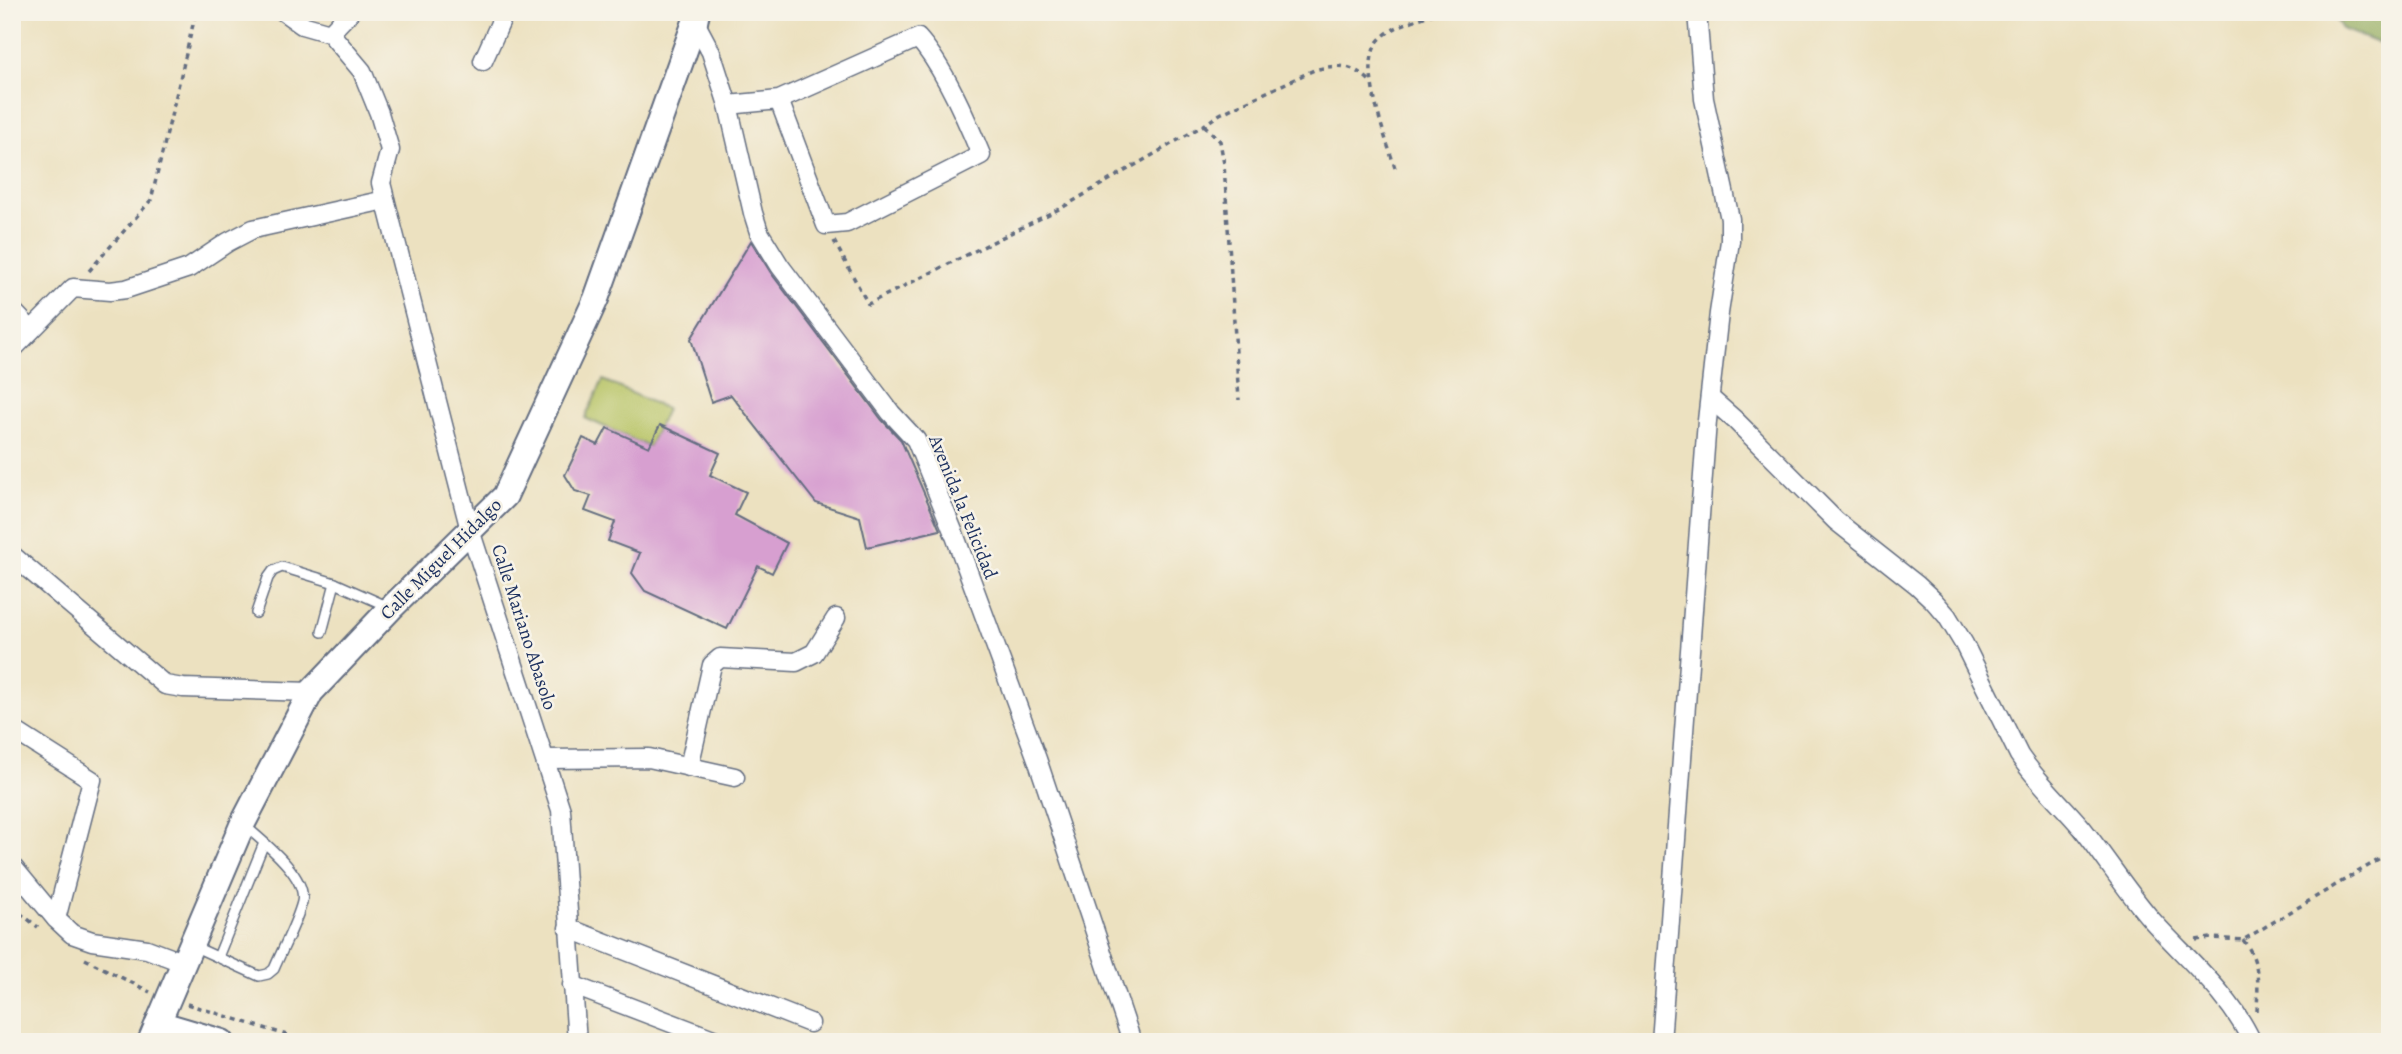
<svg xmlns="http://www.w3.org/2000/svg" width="2402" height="1054" font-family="Alegreya,serif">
	<rect width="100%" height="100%" fill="#f7f3e8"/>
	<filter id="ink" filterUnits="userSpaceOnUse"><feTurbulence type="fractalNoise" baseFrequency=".0143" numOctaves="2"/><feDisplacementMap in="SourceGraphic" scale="14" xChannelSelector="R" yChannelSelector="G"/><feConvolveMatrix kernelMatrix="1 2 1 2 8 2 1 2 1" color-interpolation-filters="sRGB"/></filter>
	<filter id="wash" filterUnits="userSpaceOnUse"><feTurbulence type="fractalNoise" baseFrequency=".00686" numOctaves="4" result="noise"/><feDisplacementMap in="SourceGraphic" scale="28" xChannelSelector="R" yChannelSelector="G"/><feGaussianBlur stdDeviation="1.57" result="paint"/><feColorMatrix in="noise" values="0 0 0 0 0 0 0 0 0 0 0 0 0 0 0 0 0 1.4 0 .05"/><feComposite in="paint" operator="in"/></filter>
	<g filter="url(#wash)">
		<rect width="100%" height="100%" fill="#ece1c0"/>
		<path fill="#b8c466" stroke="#6a7a62" stroke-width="2" d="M603,380l63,29 -17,38 -64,-29z"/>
		<path fill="#92aa5b" stroke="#566c5c" stroke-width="2" d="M2328,12h62v36l-48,-19 -8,-13z"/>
		<g id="blocks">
			<g fill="#d79fd0">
				<path d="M751,241l20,32 111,147 19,20 39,90 -73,17 -7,-30 -44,-14 -85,-108 -20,7 -20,-63z"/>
				<path d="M660,425l60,28 -10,22 36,17 -11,23 52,28 -15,30 -14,-7 -31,63 -82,-38 -13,-18 8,-20 -32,-12 7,-19 -30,-11 6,-15 -16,-5 -10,-16 18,-37 15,7 9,-17 42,19z"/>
			</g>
		</g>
	</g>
	<g filter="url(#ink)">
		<use href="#blocks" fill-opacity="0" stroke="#646d80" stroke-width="2"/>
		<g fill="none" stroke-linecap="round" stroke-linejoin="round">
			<g stroke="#646d80" stroke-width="12">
				<g id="lane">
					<path d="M256,613l12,-35 5,-7 9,-4 53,16 54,24"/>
					<path d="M322,632l13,-49"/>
					<path d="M193,946l66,30 9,-2 6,-5c8,-19 23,-47 28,-67 6,-26 -40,-61 -58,-77"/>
					<path d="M218,957l46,-114"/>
				</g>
			</g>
			<g stroke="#646d80" stroke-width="21">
				<g id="street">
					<path d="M284,12l18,13 28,8 32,38 17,42 11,37 -9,33 89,347 91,280 16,232"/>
					<path d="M695,22l16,30 17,53 25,108 6,19 21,34 111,147 25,27 39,96 82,223 95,283"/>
					<path d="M330,33l20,-21"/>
					<path d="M483,61l22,-49"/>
					<path d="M728,105l51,-5 139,-62c26,29 48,80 63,117l-134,68 -21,2 -47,-125"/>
					<path d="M12,310l19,20"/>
					<path d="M12,350l61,-62 37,3 16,-2 63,-21 39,-26 25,-13 132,-29"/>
					<path d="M1710,398l25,22 101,101 81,64 16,15 14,16 17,28 55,111c18,27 42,48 63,73 23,29 44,62 68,90 34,39 80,75 102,124"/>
					<path d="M12,555l153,130 18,3 128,4"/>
					<path d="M12,729l80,51 -36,139"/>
					<path d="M546,759l103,-1 86,19"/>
					<path d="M689,767l23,-102 8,-7 76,4 18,-9 22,-35"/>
					<path d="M12,866l44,53 16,15 20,7 55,8 37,14"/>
					<path d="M568,928l242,95"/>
					<path d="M572,985l149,57"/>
					<path d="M1661,1042l46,-621 12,-108 11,-72v-22l-26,-120 -7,-87"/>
				</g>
			</g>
			<g stroke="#646d80" stroke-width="28">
				<g id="secondary">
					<path d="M158,1023l64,19"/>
					<path d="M150,1042l93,-219 68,-131 80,-84 114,-112 91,-197 99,-277 2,-10"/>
				</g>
			</g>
			<g stroke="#646d80" stroke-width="3.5" stroke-dasharray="5 5" stroke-linecap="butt">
				<path d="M1204,125l16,16 4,23 15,236"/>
				<path d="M1395,168c-9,-30 -39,-105 -15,-129 15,-15 40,-20 59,-27"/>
				<path d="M834,241l34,63 195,-97 141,-82 16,-11 94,-44c25,-6 37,-7 57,12"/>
				<path d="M89,271l62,-71 45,-188"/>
				<path d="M12,907l26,20"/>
				<path d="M2196,940l15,-2 32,2 147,-87"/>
				<path d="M2243,940c18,22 15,44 14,71"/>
				<path d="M85,959l65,33"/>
				<path d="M187,1004l122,38"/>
			</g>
			<use href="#lane" stroke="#fff" stroke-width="9"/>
			<use href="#street" stroke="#fff" stroke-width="18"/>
			<use href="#secondary" stroke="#fff" stroke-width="24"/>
		</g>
	</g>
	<g text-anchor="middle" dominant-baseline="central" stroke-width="5" stroke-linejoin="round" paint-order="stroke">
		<g font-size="19" fill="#1b2f5e" stroke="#f7f3e8">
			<text transform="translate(963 507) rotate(68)">Avenida la Felicidad</text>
			<text transform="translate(441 559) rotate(-45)">Calle Miguel Hidalgo</text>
			<text transform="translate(524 627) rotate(72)">Calle Mariano Abasolo</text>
		</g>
	</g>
	<rect width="2402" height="1054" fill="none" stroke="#f7f3e8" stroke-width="42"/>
</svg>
